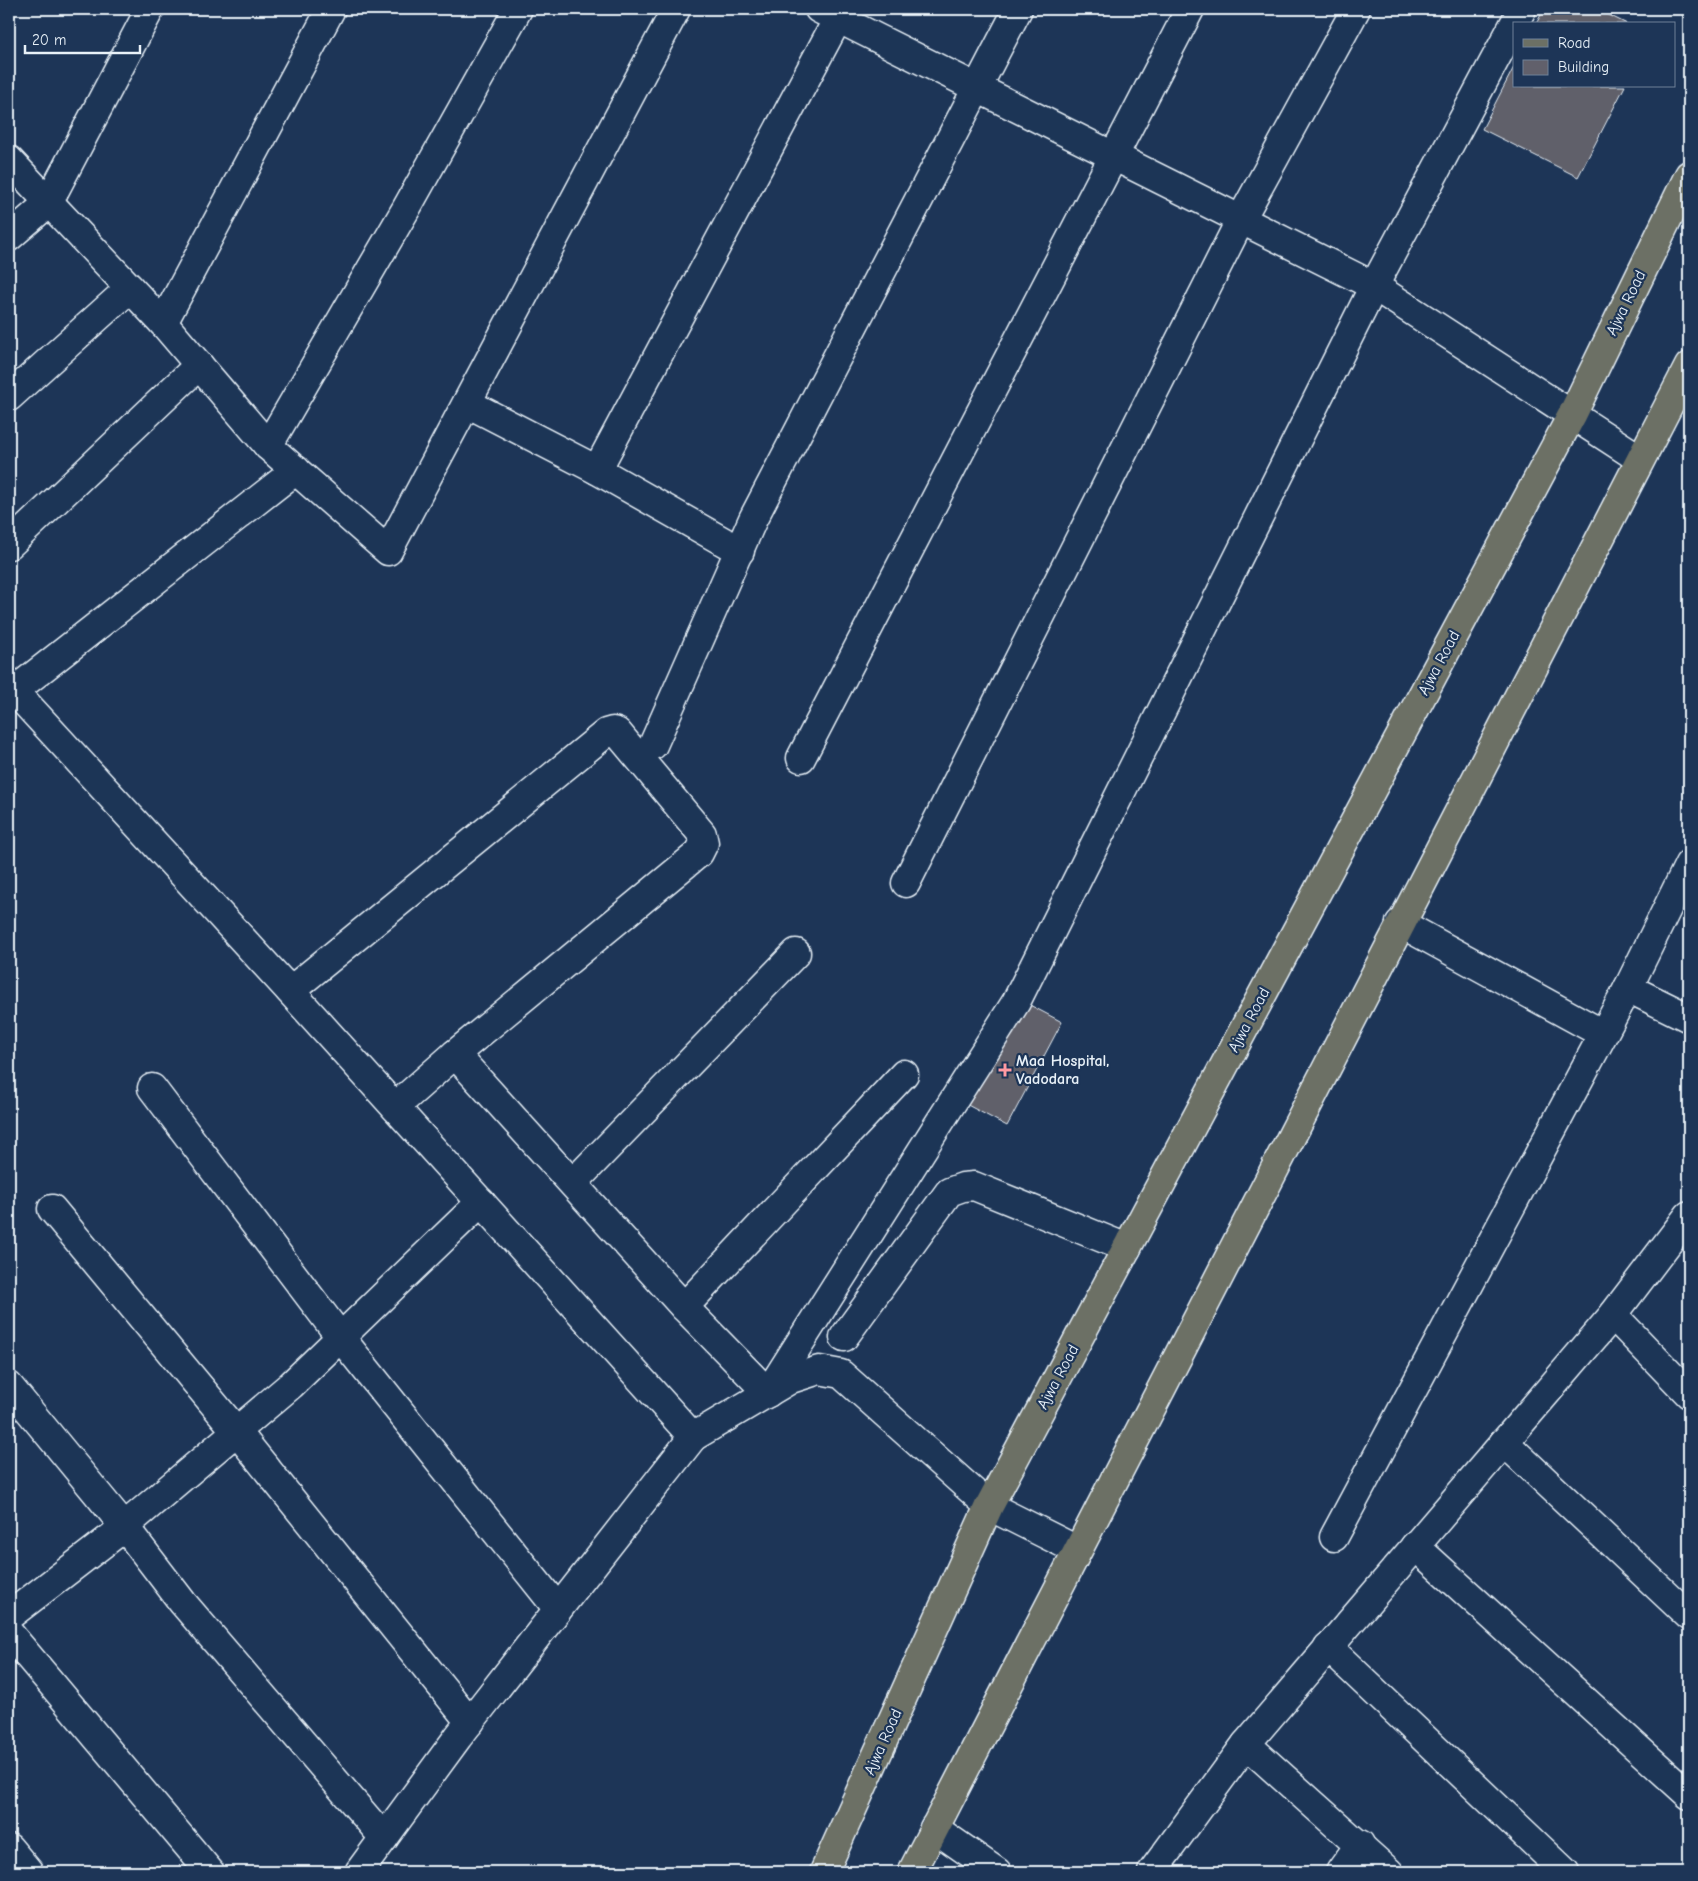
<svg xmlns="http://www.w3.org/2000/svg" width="1698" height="1881" font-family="'Comic Neue',sans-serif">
	<rect width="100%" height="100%" fill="#1d3557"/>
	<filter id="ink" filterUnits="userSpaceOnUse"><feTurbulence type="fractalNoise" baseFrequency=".02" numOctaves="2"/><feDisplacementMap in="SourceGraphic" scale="10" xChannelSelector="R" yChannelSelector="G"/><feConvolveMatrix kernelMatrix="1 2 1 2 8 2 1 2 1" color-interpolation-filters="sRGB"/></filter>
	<g filter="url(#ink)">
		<g fill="#61606b" stroke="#e8f1f8">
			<path d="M1544,9h53l30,15h-91z"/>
			<path d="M1514,67v19h111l-47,91 -96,-48z"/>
			<path d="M1024,1002l38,20 -55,104 -47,-25z"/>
		</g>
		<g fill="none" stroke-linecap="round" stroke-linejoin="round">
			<g stroke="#e8f1f8" stroke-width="31">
				<g id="street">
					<path d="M819,9l555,277 266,173"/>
					<path d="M9,160l154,163 105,123 120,105 288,-542"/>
					<path d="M9,237l39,-34 102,-194"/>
					<path d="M163,323l168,-314"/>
					<path d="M9,397l121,-109"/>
					<path d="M467,403l130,67 143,81"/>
					<path d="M268,446l138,-237 112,-200"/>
					<path d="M597,470l246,-461"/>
					<path d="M9,545l190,-180"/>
					<path d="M9,685l281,306 403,446 98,-58 28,-9 22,4 148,132 88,44"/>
					<path d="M14,691l282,-221"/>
					<path d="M653,745l100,-226 265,-510"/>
					<path d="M801,758l389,-749"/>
					<path d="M906,883l335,-664 115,-210"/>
					<path d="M1400,923l203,111"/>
					<path d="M1628,988l61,30"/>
					<path d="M290,991l316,-258 7,-2 4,1 85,102 2,9 -5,10 -244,201 -60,53"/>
					<path d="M455,1054l229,253 84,86 248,-391 358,-716 148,-277"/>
					<path d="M152,1088l189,250 217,271"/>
					<path d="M573,1183l223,-230"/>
					<path d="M52,1209l185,223 233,290"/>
					<path d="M684,1307l220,-233"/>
					<path d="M1613,1315l76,79"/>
					<path d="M844,1337l105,-145 14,-5 11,-1 153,62"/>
					<path d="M9,1386l115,140 59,77 201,235"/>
					<path d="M1504,1442l185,174"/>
					<path d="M1334,1537l294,-549 61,-124"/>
					<path d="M1415,1546l274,249"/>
					<path d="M9,1616l104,-80 178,-151 190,-183"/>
					<path d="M9,1633l201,239"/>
					<path d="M1328,1647l237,225"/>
					<path d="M1246,1744l143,128"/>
					<path d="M934,1828l63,44"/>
					<path d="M9,1848l20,24"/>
					<path d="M359,1872l99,-135 235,-300"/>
					<path d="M1152,1872l94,-128 367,-429 76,-100"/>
					<path d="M1340,1872l20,-28"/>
				</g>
			</g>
			<g stroke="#e8f1f8" stroke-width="31">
				<g id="primary">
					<path d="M824,1872l165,-366 583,-1091 117,-240"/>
					<path d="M912,1872l777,-1506"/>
				</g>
			</g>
			<use href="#street" stroke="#1d3557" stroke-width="28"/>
			<use href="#primary" stroke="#6c7065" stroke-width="28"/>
		</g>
	</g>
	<path fill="#ff9aa2" stroke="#1d3557" stroke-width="2" d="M1002.5 1062.5h5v5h5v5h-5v5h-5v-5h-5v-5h5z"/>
	<g text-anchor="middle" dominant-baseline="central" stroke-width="4.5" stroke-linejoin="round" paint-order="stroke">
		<g font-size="16" fill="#e8f1f8" stroke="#1d3557">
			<text transform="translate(1626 303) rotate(-64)">Ajwa Road</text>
			<text transform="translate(1439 663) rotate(-62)">Ajwa Road</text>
			<text transform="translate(1249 1020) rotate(-62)">Ajwa Road</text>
			<text transform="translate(1058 1377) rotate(-62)">Ajwa Road</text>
			<text transform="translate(883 1742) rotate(-66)">Ajwa Road</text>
		</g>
		<g font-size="16" font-weight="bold" fill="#e8f1f8" stroke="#1d3557" text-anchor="start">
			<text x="1016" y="1061">Maa Hospital,<tspan x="1016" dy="18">Vadodara</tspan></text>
		</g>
	</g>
	<rect width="1698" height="1881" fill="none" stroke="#1d3557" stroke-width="30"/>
	<rect x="15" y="15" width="1668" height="1851" fill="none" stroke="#e8f1f8" stroke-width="2" filter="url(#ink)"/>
	<rect x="1513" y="22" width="162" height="65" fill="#1d3557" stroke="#6e8097"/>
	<rect x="1523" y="39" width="25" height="8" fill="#6c7065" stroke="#6e8097"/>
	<text x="1558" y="48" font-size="15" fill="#e8f1f8">Road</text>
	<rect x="1523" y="60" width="25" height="15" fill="#61606b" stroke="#6e8097"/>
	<text x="1558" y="72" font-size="15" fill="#e8f1f8">Building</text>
	<path d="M25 45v8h115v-8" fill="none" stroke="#e8f1f8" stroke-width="2.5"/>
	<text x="32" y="45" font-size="15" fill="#e8f1f8" stroke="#1d3557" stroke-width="4" paint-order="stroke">20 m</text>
</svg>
